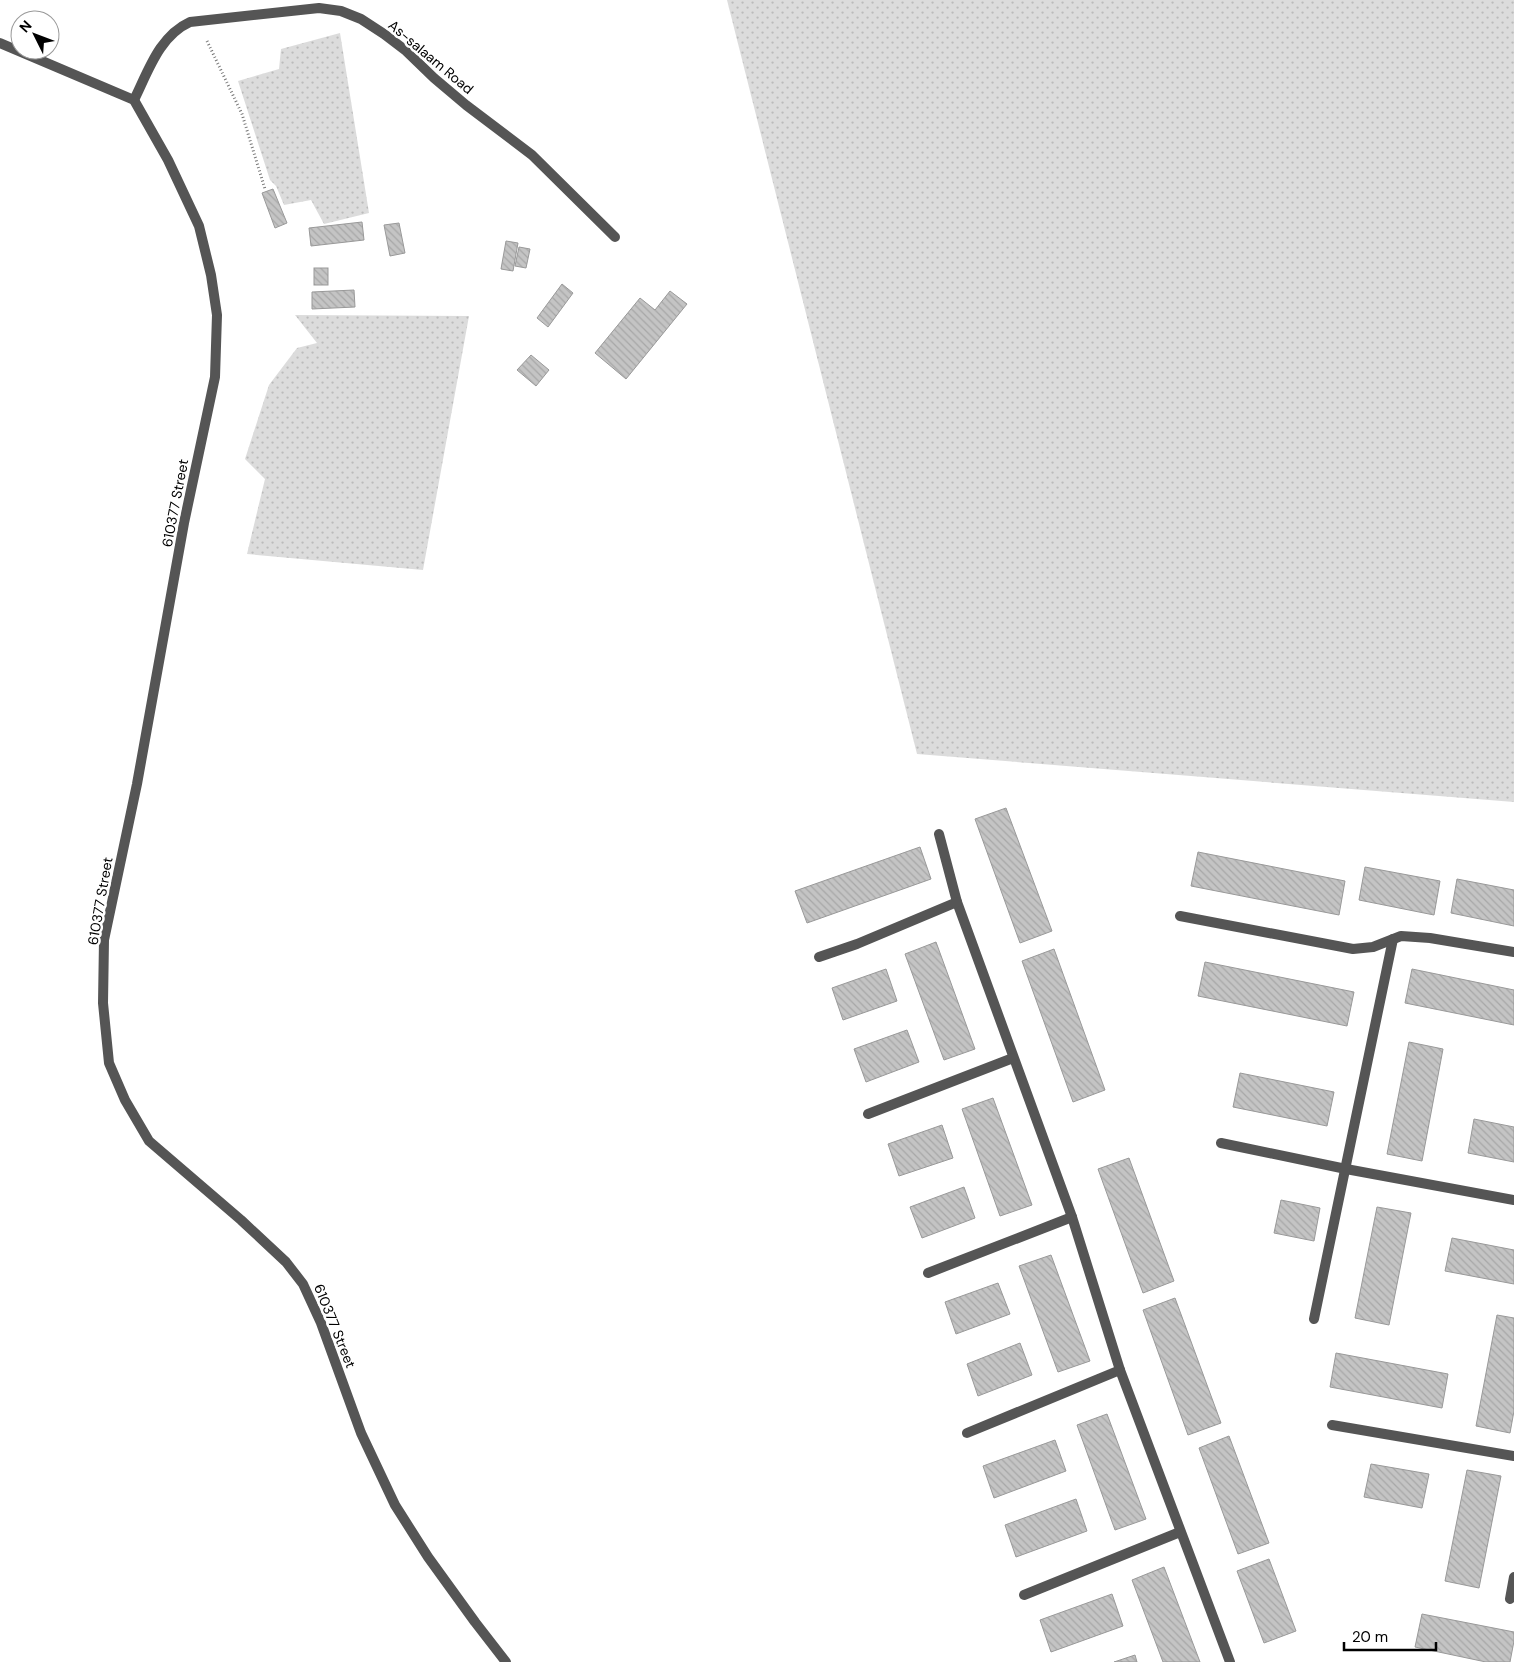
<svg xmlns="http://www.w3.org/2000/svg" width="1514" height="1662" font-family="'DM Sans',sans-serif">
	<defs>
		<pattern id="grass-dots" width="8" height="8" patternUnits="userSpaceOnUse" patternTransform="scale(1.25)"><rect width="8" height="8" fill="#dcdcdc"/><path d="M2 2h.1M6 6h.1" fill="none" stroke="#bbb" stroke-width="1.8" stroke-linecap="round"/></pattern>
		<pattern id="building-back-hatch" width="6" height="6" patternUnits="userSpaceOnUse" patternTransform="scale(1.25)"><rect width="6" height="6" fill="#c4c4c4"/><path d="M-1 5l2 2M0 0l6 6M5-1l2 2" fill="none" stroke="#a7a7a7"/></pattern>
	</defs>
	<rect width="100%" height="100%" fill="#fff"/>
	<g fill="url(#grass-dots)">
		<path d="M727,0h787v802l-597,-48z"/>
		<path d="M340,33l29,180 -45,11 -13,-24 -27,5 -8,-19 -6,-6 -32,-99 41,-12 2,-20z"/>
		<path d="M295,315l174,1 -46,254 -176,-16 18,-75 -20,-20 24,-74 28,-37 20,-5z"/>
	</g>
	<g fill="url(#building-back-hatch)" stroke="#999">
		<path d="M273,189l14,34 -12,5 -13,-35z"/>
		<path d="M362,222l2,18 -53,6 -2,-18z"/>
		<path d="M399,223l6,30 -15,3 -6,-31z"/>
		<path d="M506,241l12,2 -5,28 -12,-2z"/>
		<path d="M519,247l11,2 -4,19 -11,-2z"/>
		<rect x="314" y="268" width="14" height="17"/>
		<path d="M562,284l11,9 -25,34 -11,-9z"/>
		<path d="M354,290l1,17 -43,2v-17z"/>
		<path d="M670,291l17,13 -61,75 -31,-26 45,-55 15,12z"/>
		<path d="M531,355l18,15 -13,16 -19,-16z"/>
		<path d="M1006,808l46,123 -32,12 -45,-124z"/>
		<path d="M920,847l11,32 -124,44 -12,-32z"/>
		<path d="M1198,852l147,29 -6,34 -148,-29z"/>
		<path d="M1365,867l75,14 -6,34 -75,-15z"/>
		<path d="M1457,879l57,11v36l-63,-13z"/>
		<path d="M936,942l39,107 -31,11 -39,-106z"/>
		<path d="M1054,949l51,141 -32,12 -51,-141z"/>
		<path d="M1205,962l149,30 -7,34 -149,-30z"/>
		<path d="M886,969l11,32 -54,19 -11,-32z"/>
		<path d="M1412,969l102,21v35l-109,-22z"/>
		<path d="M907,1030l12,32 -53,20 -12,-33z"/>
		<path d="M1409,1042l34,7 -21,112 -35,-7z"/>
		<path d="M1240,1073l94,19 -7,34 -94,-19z"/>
		<path d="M993,1098l39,107 -32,11 -38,-107z"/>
		<path d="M1474,1119l40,8v35l-46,-9z"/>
		<path d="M942,1125l11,33 -54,18 -11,-32z"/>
		<path d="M1129,1158l45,123 -31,12 -45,-124z"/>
		<path d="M964,1187l11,31 -53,20 -12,-31z"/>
		<path d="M1281,1200l39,8 -6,33 -40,-8z"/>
		<path d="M1377,1207l34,6 -22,112 -34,-7z"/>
		<path d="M1452,1238l62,12v34l-69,-13z"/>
		<path d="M1051,1255l39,106 -32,11 -39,-106z"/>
		<path d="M998,1283l12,31 -54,20 -11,-32z"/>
		<path d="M1175,1298l46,125 -33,12 -45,-125z"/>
		<path d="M1497,1315l17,3v93l-4,22 -34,-7z"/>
		<path d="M1020,1343l12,32 -54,21 -11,-32z"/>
		<path d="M1336,1353l112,21 -6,34 -112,-21z"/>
		<path d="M1107,1414l39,105 -31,11 -38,-105z"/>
		<path d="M1229,1436l40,107 -31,11 -39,-106z"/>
		<path d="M1055,1440l11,31 -72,27 -11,-32z"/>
		<path d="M1371,1464l58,10 -7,34 -58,-11z"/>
		<path d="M1467,1470l34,6 -22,112 -34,-7z"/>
		<path d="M1076,1499l11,32 -71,26 -11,-32z"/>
		<path d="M1269,1559l27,72 -32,12 -27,-72z"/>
		<path d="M1164,1567l36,95h-37l-31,-82z"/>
		<path d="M1112,1594l11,32 -72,26 -11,-32z"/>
		<path d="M1422,1614l92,18v9l-4,21h-24l-71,-15z"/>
		<path d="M1135,1655l2,7h-23z"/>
	</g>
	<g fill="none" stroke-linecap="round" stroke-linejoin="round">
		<path stroke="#777" stroke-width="3" stroke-dasharray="1 2.5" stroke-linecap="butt" d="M207,41l35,73 23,75"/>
		<path stroke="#555" stroke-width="10" d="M134,100c14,-28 25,-64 56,-78l129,-14 22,3 20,8 23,15 21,16 29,28 32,27 66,50 83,82"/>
		<g stroke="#555" stroke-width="10">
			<path d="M0,43l134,57 34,60 31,66 12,49 6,40 -2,62 -31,146 -47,261 -33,156 -1,63 6,60 16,37 24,41 92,79 45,42 17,22 18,39 40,110 34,72 33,52 47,65 31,40"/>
			<path d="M939,834l18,68 115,315 48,153 110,292"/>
			<path d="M1180,916l173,33 20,-2 28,-11 29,2 84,14"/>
			<path d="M819,957l38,-13 100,-42"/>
			<path d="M868,1114l145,-56"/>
			<path d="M1221,1143l125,26 168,31"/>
			<path d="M928,1273l144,-56"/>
			<path d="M1314,1319l79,-380"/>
			<path d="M1332,1425l182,31"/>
			<path d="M967,1433l153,-63"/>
			<path d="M1024,1595l156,-63"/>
			<path d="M1510,1599l4,-22"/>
		</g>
	</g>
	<g text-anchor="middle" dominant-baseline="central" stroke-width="5" stroke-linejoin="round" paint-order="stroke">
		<g font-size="14" fill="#000" stroke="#fff">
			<text transform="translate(431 57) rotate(40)">As-salaam Road</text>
			<text transform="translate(175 503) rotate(-79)">610377 Street</text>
			<text transform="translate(100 901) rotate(-80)">610377 Street</text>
			<text transform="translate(335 1326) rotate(68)">610377 Street</text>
		</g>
	</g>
	<g transform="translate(35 35) rotate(312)"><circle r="24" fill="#ffffff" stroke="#999999"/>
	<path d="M0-4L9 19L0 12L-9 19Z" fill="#000000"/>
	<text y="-8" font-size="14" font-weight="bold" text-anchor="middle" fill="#000000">N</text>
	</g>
	<path d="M1344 1642v8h92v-8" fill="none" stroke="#000000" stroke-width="2.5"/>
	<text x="1352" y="1642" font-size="15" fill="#000000" stroke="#ffffff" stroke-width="4" paint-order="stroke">20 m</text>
</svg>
